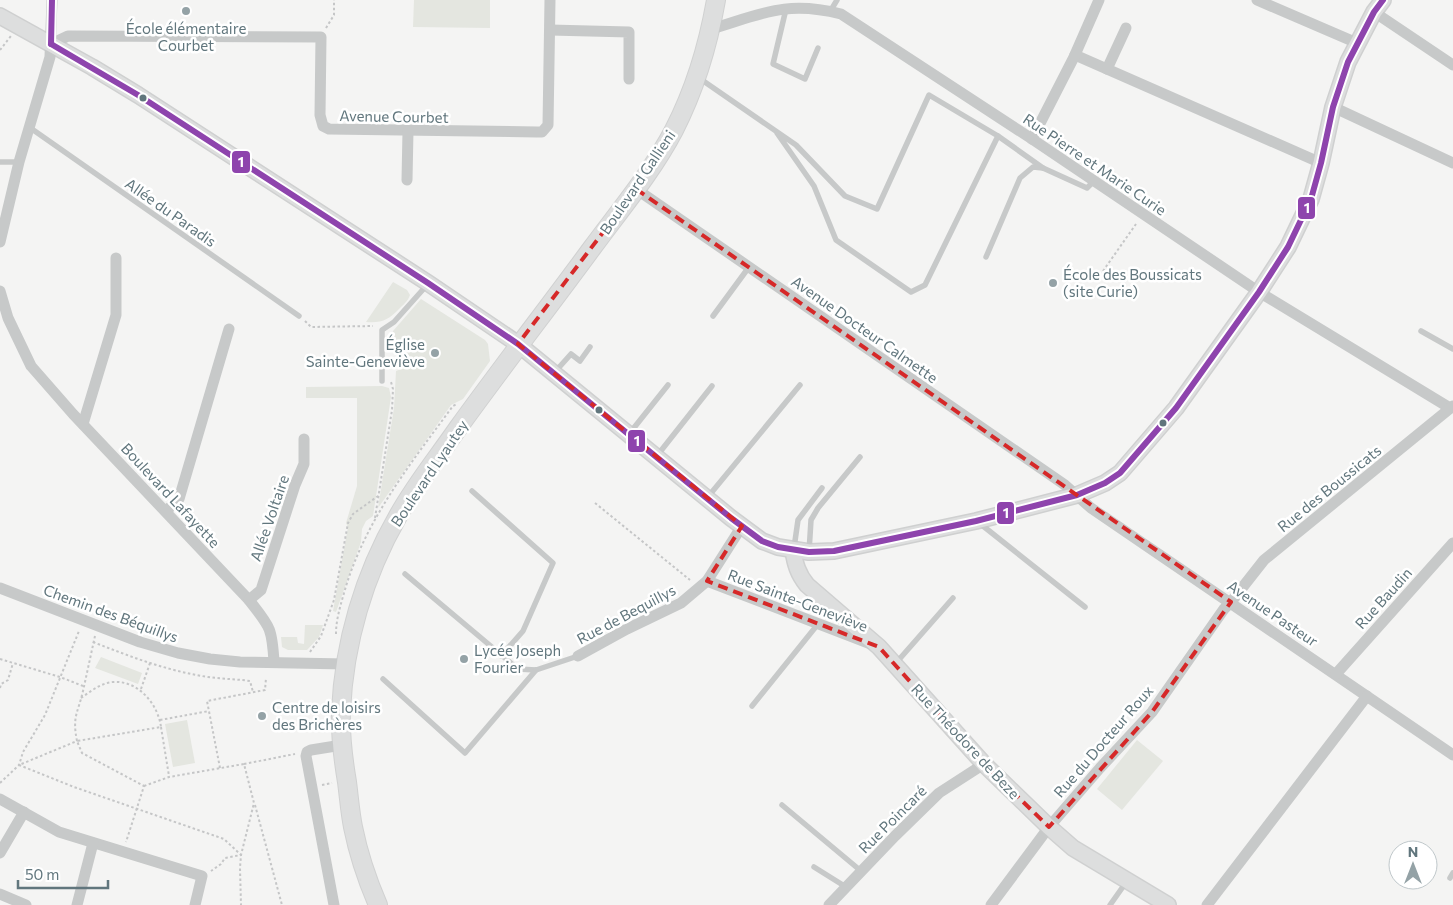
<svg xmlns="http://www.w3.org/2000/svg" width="1453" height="905" font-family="Commissioner,sans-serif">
	<rect width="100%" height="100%" fill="#f4f4f3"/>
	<g fill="#e4e6e0">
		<path d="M414,0h76v28l-77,-1z"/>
		<path d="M393,282l14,8 3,5c-2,6 -6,9 -10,13 -12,12 -17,15 -34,14z"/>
		<path d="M421,299l64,41 3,4 2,17 -27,38 -12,6 -73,103 16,-100 2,-37 10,-4 -8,-15 -5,-3 -1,-6 1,-12z"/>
		<path d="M382,386l7,2 2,9 -18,119 -7,5 -4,8 -1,13 -25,70 -3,-1 15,-84 -2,-4 11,-37v-88h-51v-11z"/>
		<path d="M305,625h18l-4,12 -12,13h-19l-6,-3 -1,-10h16l1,6 6,1z"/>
		<path d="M101,657l41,16 -4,11 -43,-16z"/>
		<path d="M187,720l8,43 -22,4 -8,-43z"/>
		<path d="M1137,740l26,21 -41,49 -25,-21z"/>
	</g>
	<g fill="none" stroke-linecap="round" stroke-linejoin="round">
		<g stroke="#cfd0d0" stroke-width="18">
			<g id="secondary">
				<path d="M0,16l92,51 46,28 290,188 90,61 213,174 31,23 16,6 31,5 25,-1 142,-30 101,-26 28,-12 15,-10 56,-65 83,-116 29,-45 23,-48 10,-36 12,-56 15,-45 26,-50 9,-12"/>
				<path d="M793,550c2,14 5,24 14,35l72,62 105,117 65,63 24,21 95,57"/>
			</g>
		</g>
		<g stroke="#d0d1d1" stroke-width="20">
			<path id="primary" d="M378,905c-10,-23 -20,-53 -25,-78 -3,-15 -4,-30 -6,-45 -4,-24 -7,-47 -6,-71 3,-68 23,-136 57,-195 17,-31 40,-59 60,-88 44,-61 90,-120 134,-180 28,-38 60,-76 82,-118 21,-41 34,-84 42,-130"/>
		</g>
		<g stroke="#c5c6c7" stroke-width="2" stroke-dasharray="2.5 2.5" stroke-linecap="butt">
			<path d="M326,28l8,-13v-15"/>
			<path d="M0,50l11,-14"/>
			<path d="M1103,271l33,-47"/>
			<path d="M305,321l6,6 62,-1"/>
			<path d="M595,503l95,77"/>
			<path d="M375,518l17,-108 1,-21 -2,-7"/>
			<path d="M336,634c0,-14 4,-27 8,-41 20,-71 66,-129 109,-187l4,-2"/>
			<path d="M95,636c-4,18 -8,37 -12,55 -5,22 -11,25 -6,50l-58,24 55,22 150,52 17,16 -1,13 1,37"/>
			<path d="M93,642c38,15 75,29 115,35 14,2 28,2 42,4l3,11"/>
			<path d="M310,652l11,-16 13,-36 14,-77 5,-9 25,-18"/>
			<path d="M0,659l60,18 23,9"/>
			<path d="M0,688l1,-4 7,-4 5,-17"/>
			<path d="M141,689l9,-26"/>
			<path d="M81,698c10,-7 20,-15 32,-16 25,-2 45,22 48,45l-84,14 5,12 62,33 -18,56"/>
			<path d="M160,720l49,-9"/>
			<path d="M161,727l8,49"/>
			<path d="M244,764l51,-10"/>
			<path d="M220,768l-13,-67 58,-11 1,-12"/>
			<path d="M0,783l19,-18 4,-13 22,-37 34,-84"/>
			<path d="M322,785l10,-2"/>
			<path d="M144,786l25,-9 75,-13 10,39 -13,52 -16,3 -4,6 -10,7"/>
			<path d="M255,805l27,100"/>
		</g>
		<g stroke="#c7c9c9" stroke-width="5.5">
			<path d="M786,9l-13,55 32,15 13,-31"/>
			<path d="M831,10l6,-10"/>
			<path d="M699,78l97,67 49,51 32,13 52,-114 69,41 -73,149 -14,7 -75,-52 -22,-54 -37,-53"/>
			<path d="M29,127l270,189"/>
			<path d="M998,136l45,32"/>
			<path d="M0,162h19"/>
			<path d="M986,257l34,-79 13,-11 10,1 44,20 7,-7"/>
			<path d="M713,316l36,-49"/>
			<path d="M1421,331l32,18"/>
			<path d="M554,373l17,-19 9,7 10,-14"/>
			<path d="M382,381v-51l12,-8 33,-37"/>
			<path d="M629,434l39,-49"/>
			<path d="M656,457l56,-71"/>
			<path d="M472,491l81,72 -30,68 -22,25"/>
			<path d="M707,498l93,-113"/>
			<path d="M978,522l107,85"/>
			<path d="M794,548l4,-28 24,-32"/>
			<path d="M809,552l2,-32 7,-12 42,-51"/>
			<path d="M405,574l113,95 18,1 42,-14"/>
			<path d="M896,663l57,-65"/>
			<path d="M383,679l82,74 71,-83"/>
			<path d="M752,706l66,-82"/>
			<path d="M782,805l79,66"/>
			<path d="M814,867l32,20"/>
			<path d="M1450,878l3,-5"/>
			<path d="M1110,905l17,-24"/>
		</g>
		<g stroke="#c7c9c9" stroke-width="11">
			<path d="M1257,0l100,43"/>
			<path d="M1374,12l79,53"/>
			<path d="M711,29c51,-15 75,-29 130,-15l191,125 227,153 191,116"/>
			<path d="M550,30l79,2v47"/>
			<path d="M51,44l17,-8 253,1 -1,78 3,11 6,3 208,3h5l6,-7 2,-125"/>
			<path d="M1075,55l246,108"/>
			<path d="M1107,69l19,-41"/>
			<path d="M1333,107l120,56"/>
			<path d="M1032,139l42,-82 25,-57"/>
			<path d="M407,180l1,-49"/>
			<path d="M636,189l429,296 26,23 362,247"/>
			<path d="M0,242l19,-80 31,-105 2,-57"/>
			<path d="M0,291l8,27 23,48 42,48 176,186c21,27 23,27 25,62"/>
			<path d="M83,424l33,-109v-57"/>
			<path d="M166,511l13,-12 50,-170"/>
			<path d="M707,581l164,63"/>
			<path d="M0,588l140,54 38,11 32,6 30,3 106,2"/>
			<path d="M249,600l12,-10 34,-105 9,-21v-25"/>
			<path d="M578,656l49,-27 54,-26 26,-22 35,-55"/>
			<path d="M1336,674l117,-131"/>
			<path d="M0,799l59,33 143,44 -7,29"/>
			<path d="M0,853l24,-41"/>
			<path d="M0,894l26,11"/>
			<path d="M77,905l16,-62"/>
			<path d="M334,905l-28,-149 1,-4 4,-2 31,-5"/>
			<path d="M829,905l66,-69 44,-43 45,-29"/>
			<path d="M991,905l58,-78 51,-59 52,-56 72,-103 7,-7 33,-42 189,-154"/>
			<path d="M1207,905l160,-209"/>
		</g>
		<use href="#secondary" stroke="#dddede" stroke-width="15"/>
		<use href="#primary" stroke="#dddede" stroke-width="18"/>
		<g stroke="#fff" stroke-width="10">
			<g id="bus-1">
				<path d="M51,44l87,51 290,188 90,61 213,174 31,23 16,6 31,5 25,-1 142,-30 101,-26 28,-12 15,-10 56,-65 83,-116 29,-45 23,-48 10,-36 12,-56 15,-45 26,-50 9,-12"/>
				<path d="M51,44l1,-44"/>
			</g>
		</g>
		<use href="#bus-1" stroke="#8e44ad" stroke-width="6"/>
	</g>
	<path fill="none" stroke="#d62828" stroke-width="4" stroke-dasharray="10 6" stroke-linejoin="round" d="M636,189l595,413 -79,110 -103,115 -65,-63 -105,-117 -172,-66 35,-55 -224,-182z"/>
	<g fill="#94a2a6" stroke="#fff" stroke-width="2">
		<circle cx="186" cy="11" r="5"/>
		<circle cx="1053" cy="283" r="5"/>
		<circle cx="435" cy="353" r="5"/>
		<circle cx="464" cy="659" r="5"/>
		<circle cx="262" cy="716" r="5"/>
	</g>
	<g fill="#61767d" stroke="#fff" stroke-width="2">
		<circle cx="143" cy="98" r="4.5"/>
		<circle cx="599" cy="410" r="4.5"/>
		<circle cx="1163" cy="423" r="4.5"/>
	</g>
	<g text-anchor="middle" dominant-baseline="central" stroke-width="5" stroke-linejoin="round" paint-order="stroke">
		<g font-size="15" fill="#61767d" stroke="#fff" text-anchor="start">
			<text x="186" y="28" text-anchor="middle">École élémentaire<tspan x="186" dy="17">Courbet</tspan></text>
			<text x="1063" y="274">École des Boussicats<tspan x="1063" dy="17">(site Curie)</tspan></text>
			<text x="425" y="344" text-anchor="end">Église<tspan x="425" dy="17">Sainte-Geneviève</tspan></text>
			<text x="474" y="650">Lycée Joseph<tspan x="474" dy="17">Fourier</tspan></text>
			<text x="272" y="707">Centre de loisirs<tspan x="272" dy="17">des Brichères</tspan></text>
		</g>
		<g font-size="15" fill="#61767d" stroke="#fff">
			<text transform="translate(394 116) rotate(1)">Avenue Courbet</text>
			<text transform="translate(1095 164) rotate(34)">Rue Pierre et Marie Curie</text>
			<text transform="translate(637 182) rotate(-56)">Boulevard Gallieni</text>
			<text transform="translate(171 212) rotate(35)">Allée du Paradis</text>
			<text transform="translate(865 329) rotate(35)">Avenue Docteur Calmette</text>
			<text transform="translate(429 473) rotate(-56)">Boulevard Lyautey</text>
			<text transform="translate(1329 488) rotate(-39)">Rue des Boussicats</text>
			<text transform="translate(171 495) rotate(47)">Boulevard Lafayette</text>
			<text transform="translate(269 518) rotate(-71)">Allée Voltaire</text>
			<text transform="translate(1383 598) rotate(-48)">Rue Baudin</text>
			<text transform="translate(798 600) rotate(21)">Rue Sainte-Geneviève</text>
			<text transform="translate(111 613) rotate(20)">Chemin des Béquillys</text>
			<text transform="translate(1273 613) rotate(34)">Avenue Pasteur</text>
			<text transform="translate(626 614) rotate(-28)">Rue de Bequillys</text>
			<text transform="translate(966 741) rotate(47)">Rue Théodore de Beze</text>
			<text transform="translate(1103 741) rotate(-49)">Rue du Docteur Roux</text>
			<text transform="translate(892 819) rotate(-45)">Rue Poincaré</text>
		</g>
	</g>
	<g stroke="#fff" stroke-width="2">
		<rect x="231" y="150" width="20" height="24" rx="5" fill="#8e44ad"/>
		<rect x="1297" y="196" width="19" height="24" rx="5" fill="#8e44ad"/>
		<rect x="627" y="429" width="19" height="24" rx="5" fill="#8e44ad"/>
		<rect x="996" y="501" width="19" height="24" rx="5" fill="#8e44ad"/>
	</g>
	<g font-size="14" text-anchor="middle" font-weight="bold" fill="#fff">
		<text x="241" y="167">1</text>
		<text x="1307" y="213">1</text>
		<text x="637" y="446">1</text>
		<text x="1006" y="518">1</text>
	</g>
	<g transform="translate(1413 865)"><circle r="24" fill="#ffffff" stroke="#c0c8cb"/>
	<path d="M0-4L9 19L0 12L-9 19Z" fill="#94a2a6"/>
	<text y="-8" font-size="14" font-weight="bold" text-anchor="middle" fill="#61767d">N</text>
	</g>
	<path d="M18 880v8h90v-8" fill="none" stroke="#61767d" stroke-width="2.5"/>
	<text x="25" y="880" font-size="15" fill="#61767d" stroke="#ffffff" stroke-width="4" paint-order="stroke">50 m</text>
</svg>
